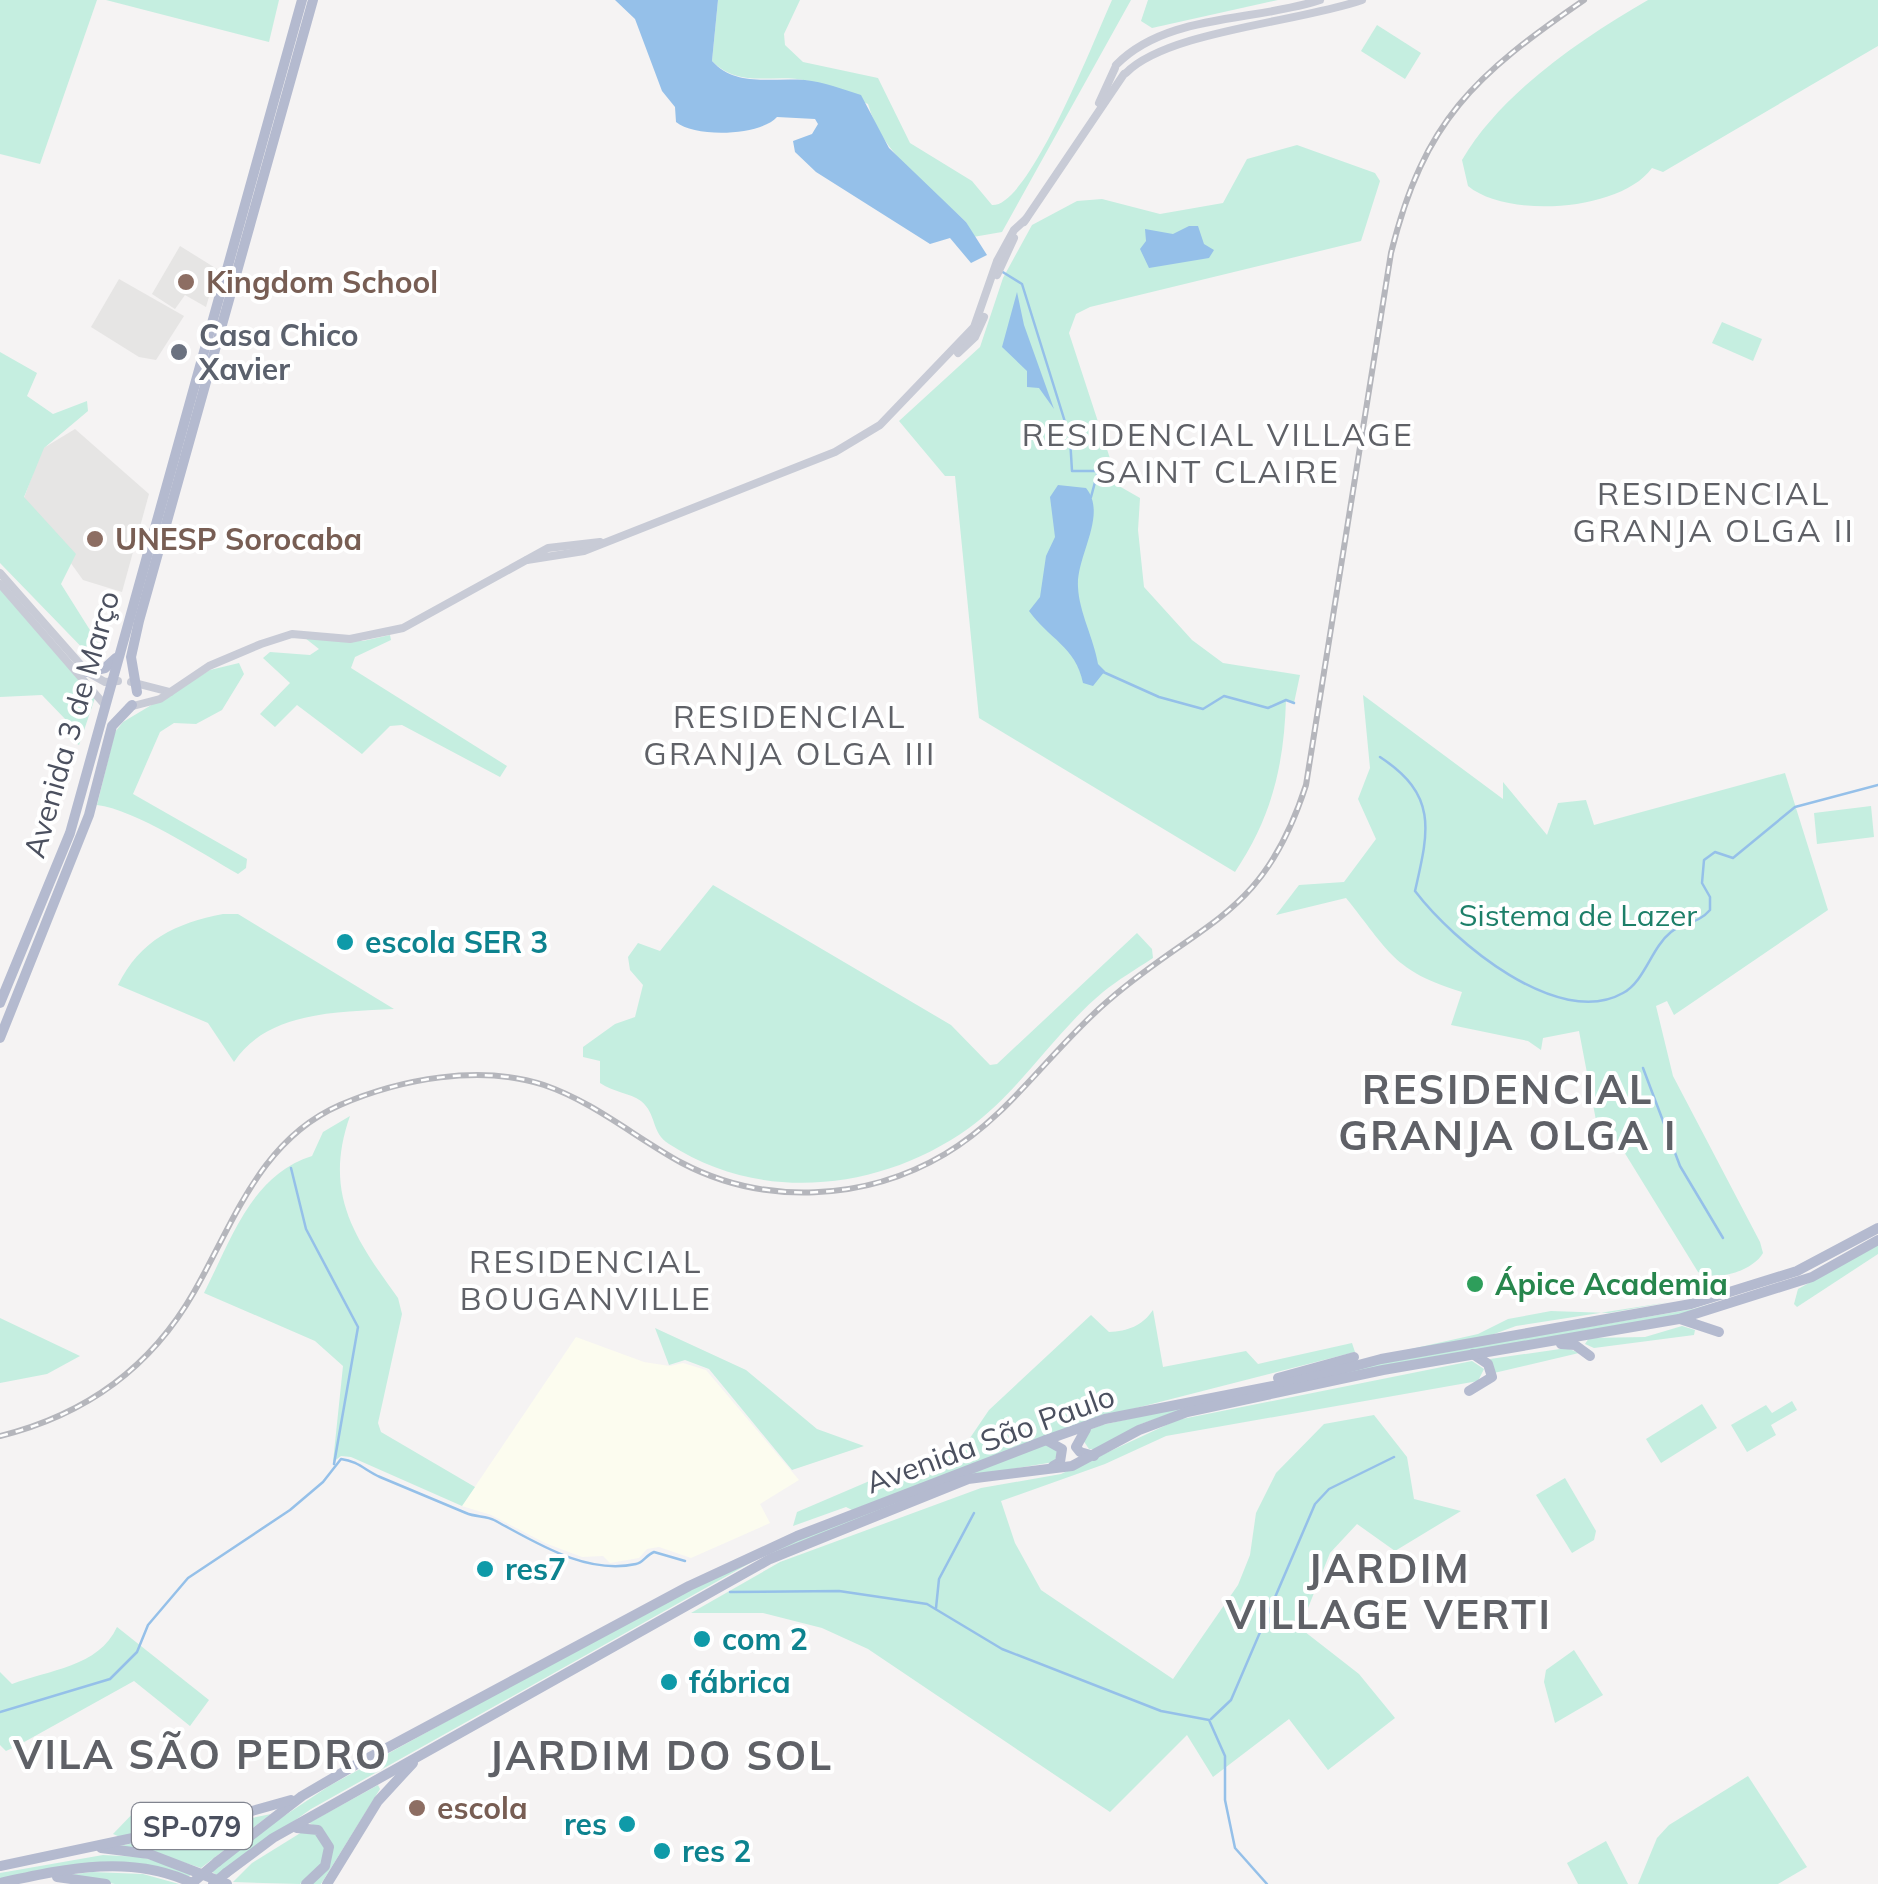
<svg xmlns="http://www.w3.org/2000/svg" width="1878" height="1884" font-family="Mulish,sans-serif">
	<rect width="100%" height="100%" fill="#f5f3f3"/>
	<path fill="#fcfcef" d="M576,1337l68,25 26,4 13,-3 23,7 93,110 -39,24 10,19 -79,35 -32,-11 -12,2 -8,9 -29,5 -7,-7 -21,1 -37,-14 -54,-28 -29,-9z"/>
	<g fill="#e6e5e4">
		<path d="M180,246l37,23 -11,38 -21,-12 -10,14 -23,-15z"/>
		<path d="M119,279l65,37 -28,44 -17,-3 -48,-30z"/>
		<path d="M75,429l74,65 -27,98 -39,-12 -59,-82 18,-49z"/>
	</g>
	<g fill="#c5eee0">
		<path d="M0,0h97l-57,164 -40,-10z"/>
		<path d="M106,0h173l-10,42z"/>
		<path d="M718,0h82l-16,34 1,11 18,17 75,16 32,65 62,38 20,24c37,3 104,-170 120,-205h19l-129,232 -29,5 -7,-15c-37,-36 -84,-67 -98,-118 -19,-8 -39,-18 -59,-23 -36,-9 -68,9 -97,-20z"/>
		<path d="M1148,0h130l-126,28 -11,-7z"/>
		<path d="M1648,0h230v46l-215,126 -11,-4c-31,43 -144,51 -184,18l-6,-26c39,-67 120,-122 186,-160z"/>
		<path d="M1377,25l44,28 -16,26 -44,-28z"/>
		<path d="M1297,145l78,28 5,8 -19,60 -271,66 -14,7 -7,19 50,153 21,12 -2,32 6,57 48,53 31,23 77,12 -6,28 -8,-3c-2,65 -14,117 -51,172l-256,-154 -24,-242h-10l-46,-55 81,-74 23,-69 29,-53 45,-24 25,-2 58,15 63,-11 24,-44z"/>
		<path d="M1722,322l40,17 -9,22 -41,-18z"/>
		<path d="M0,352l37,21 -10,23 26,18 34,-13 1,10 -44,37 -20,49 52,57 -15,30 44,70 -8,9 -97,-100z"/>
		<path d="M0,589l96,106 -17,50 -11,-7v-16l-26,-27 -42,2z"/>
		<path d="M390,635l1,5 -36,17 -4,11 156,98 -7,11 -98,-52 -12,1 -28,28 -65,-49 -22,22 -15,-13 30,-31 -27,-25 7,-6 40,3 9,-6 -14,-11 58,3z"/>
		<path d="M239,663l5,11 -22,36 -26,14 -22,-1 -14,9 -27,62 114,65 -1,9 -8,6c-35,-20 -104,-65 -141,-69l18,-73 8,-10 87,-52z"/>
		<path d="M1363,695l140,104v-17l44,53 11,-32 28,-3 8,25 191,-52 43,137 -154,105 -7,-14 -11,5 17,70 87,166 3,11c-10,18 -47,29 -65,19l-80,-130 -19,-6 -20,-105 -36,7 -2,12 -13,-9 -77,-16 11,-33c-69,-21 -73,-41 -116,-94l-70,17 23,-30 45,-3 32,-43 -18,-40 12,-31z"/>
		<path d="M1871,806l3,31 -57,7 -3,-31z"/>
		<path d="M713,885l238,140 39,40 7,-1 140,-131 15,16 1,9c-17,11 -35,22 -50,34 -49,41 -83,99 -134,136 -88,63 -208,76 -300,16 -18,-11 -12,-30 -28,-43 -11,-8 -28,-9 -41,-18v-22l-17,-4v-10l32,-23 20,-7 8,-32 -13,-15 -2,-13 10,-14 22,8z"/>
		<path d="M223,914h15l156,95c-55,3 -127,2 -160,53l-26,-39 -90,-38c22,-45 58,-62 105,-71z"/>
		<path d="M350,1116c-27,77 4,121 48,182l4,16 -24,109 3,9 94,55 -13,19 -111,-49 -10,-1 -8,6 10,-96 -28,-25 -111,-48c27,-53 47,-118 108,-137l11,-24z"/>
		<path d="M1878,1245v9l-81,53 -3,-3 4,-15z"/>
		<path d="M1746,1294l-65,22 -500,94 -40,14 -46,25h-6l-6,-9 6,-10 13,-5 281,-63 310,-53z"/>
		<path d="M1670,1302l-154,24 -30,11 -160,31 152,-34 30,-15 43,-8 58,2z"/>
		<path d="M1153,1310l10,57 83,-16 12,13 94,-21 3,9 -254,65 -249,93 -6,-3 -53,19 4,-14 173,-74 19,-28 102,-95 18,17c19,-1 33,-6 44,-22z"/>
		<path d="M0,1318l80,38 -33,18 -47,9z"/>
		<path d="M1682,1326l13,4 -1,5 -100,13 -9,-4 4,-6 56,-1z"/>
		<path d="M655,1328l91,42 71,59 47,17 -72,24 -83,-101 -24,-9 -16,5z"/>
		<path d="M1567,1348l12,5 -85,20 -4,-14z"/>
		<path d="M1472,1361l12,8 -6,12 -312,55 -61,28 -104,37 14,42 26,47 132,89 65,-94 12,-30 6,-42 20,-40 48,-49 50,-9 33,42 7,42 47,12 -66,40 -38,-27 -27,29 -30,75 59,46 36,44 -67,52 -39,-51 -76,58 -26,-42 -77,77 -242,-163 -46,-21 -59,-15h-72l89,-51 201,-74 80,-14 116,-54z"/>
		<path d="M1792,1401l5,9 -26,15 5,10 -29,17 -16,-27 35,-20 6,8z"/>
		<path d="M1702,1404l15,24 -56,35 -15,-24z"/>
		<path d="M1044,1444l15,7 -5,11 -85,14 -210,82 -448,251 -94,66 -5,-3 48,-40 69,-46 295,-162 144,-73z"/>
		<path d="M1565,1478l31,53 -2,9 -22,13 -36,-58z"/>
		<path d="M117,1627l92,73 -19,26 -56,-45 -117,65 -11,5 -6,-6v-73l12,12c36,-14 87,-17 105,-57z"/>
		<path d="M1574,1650l29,45 -48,28 -11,-41 2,-12z"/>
		<path d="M1748,1776l59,91 -29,17h-140l19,-46 12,-13z"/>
		<path d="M378,1785l2,4 -59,95h-9c22,-21 32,-46 -3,-61z"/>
		<path d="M141,1805l24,19 -45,13 -7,-3z"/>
		<path d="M271,1814l-70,54 -49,-16 -37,-5z"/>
		<path d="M302,1832l14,2 8,10 1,16 -25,24 -67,-2 19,-19z"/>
		<path d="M1606,1841l22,43h-50l-11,-21z"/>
		<path d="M103,1855l37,2 55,15 -7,5 -52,-14 -136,17v-7z"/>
		<path d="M92,1872l51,2 36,10h-64l-48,-9z"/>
	</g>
	<g fill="#95c0e9">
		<path d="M615,0h103l-6,61c25,27 59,16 93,19 18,2 38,9 56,15l28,53 77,74 21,33 -16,8 -21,-25 -20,6 -114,-72 -21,-20 -2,-11 19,-7 6,-10 -3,-5 -38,-2c-17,19 -82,21 -101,5l-1,-15 -13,-16 -27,-72z"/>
		<path d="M1189,226h9l6,18 10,6 -5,8 -60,10 -9,-19 6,-8 -1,-12 28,5z"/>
		<path d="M1017,292l7,33 30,84 -15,-21 -12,-1v-16l-25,-24z"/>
		<path d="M1058,485l28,3c22,27 -10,68 -8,99 1,25 16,52 20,77l7,7 -12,15 -10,-3c-7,-36 -35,-45 -54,-72l11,-14 6,-41 9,-19 -5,-40z"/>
	</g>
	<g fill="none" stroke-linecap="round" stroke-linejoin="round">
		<g stroke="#95c0e9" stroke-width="2.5">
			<path d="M1001,271l21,13 48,154 2,33h26l-7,26"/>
			<path d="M1101,671l58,26 44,12 21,-13 44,12 18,-8 8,3"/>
			<path d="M1380,757c58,38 49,73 35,134 38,50 143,139 208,102 22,-12 28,-45 48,-61 13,-10 27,-8 39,-22v-13l-8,-14 2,-23 11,-8 18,6 62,-51 83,-22"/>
			<path d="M1643,1068l37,98 43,72"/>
			<path d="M291,1168l15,61 52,98 -24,137"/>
			<path d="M730,1592l109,-1 88,13 75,45 159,62 48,9 16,36v44l10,48 32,36"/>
			<path d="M936,1608l3,-29 35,-66"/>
			<path d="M0,1712l110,-33 27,-27 11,-27 40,-47 102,-68 33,-28 18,-23c17,2 25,12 39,18 29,12 57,24 86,36 9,4 21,3 28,7 43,23 92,55 142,44 7,-1 10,-9 18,-12l31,9"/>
			<path d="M1211,1719l20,-19 84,-196 14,-15 65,-32"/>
		</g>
		<g stroke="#c8cbd6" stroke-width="8">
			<path d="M1116,65c51,-52 138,-43 204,-65"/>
			<path d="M1126,73c41,-42 174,-51 236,-73"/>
			<path d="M1099,103l16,-35"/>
			<path d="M1024,222l100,-148"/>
			<path d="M997,275l17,-37"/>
			<path d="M958,353l17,-16 9,-20"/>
			<path d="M527,560l57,-9 251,-99 45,-27 94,-98 23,-66 17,-31 12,-11"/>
			<path d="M0,573l87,99 18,10 13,-1"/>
			<path d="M0,584l104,120"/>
			<path d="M131,682l39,10"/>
			<path d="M129,707l31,-8 49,-33 52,-22 31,-10 58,5 53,-11 145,-80 52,-6"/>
		</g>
		<g stroke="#b4bacf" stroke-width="10">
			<path d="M87,672l18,-4 11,-10"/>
			<path d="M137,692l-6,-35 8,-36 174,-621"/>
			<path d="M0,1003l70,-170 232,-833"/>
			<path d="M0,1038l89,-223 23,-89 20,-21"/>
			<path d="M1680,1319l39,13"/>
			<path d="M1561,1344l14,1 15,11"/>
			<path d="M1278,1378l76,-21"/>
			<path d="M1469,1391l23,-14 -4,-13 -15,-10"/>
			<path d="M1086,1429l-10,18 4,5 14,4"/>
			<path d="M1046,1440l16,9 -2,13 -7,4"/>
			<path d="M297,1828l21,2 11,17 -4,19 -19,18"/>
			<path d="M101,1848l48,6 78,30"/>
			<path d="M217,1862l85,-66 55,-32 332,-178 108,-50 249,-96 59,-21 193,-38 83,-22 310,-55 106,-33 81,-43"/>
			<path d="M0,1866l227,-48 64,-18"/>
			<path d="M226,1873l47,-35 497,-279 198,-80 104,-13 67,-36 48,-18 196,-42 296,-51 133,-42 66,-37"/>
			<path d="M57,1877l49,7"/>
			<path d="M0,1883c64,-14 132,-30 194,1"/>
			<path d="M327,1884l51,-83 35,-38"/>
		</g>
		<g stroke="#b5b6bc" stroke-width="6">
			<path id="rail" d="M0,1436c85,-21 150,-67 194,-144 40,-70 66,-152 146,-187 60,-26 140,-41 204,-20 50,17 92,53 138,78 82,43 184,38 263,-9 66,-39 106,-105 164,-154 94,-81 154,-82 197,-215l85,-532c33,-133 84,-178 193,-253"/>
		</g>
		<use href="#rail" stroke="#fff" stroke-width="2.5" stroke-dasharray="8" stroke-linecap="butt"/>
		<g stroke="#b4bacf" stroke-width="10">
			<path d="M191,1884l26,-22"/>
			<path d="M213,1884l13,-11"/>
		</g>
	</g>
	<g fill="#8d6e63" stroke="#fff" stroke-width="4">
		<circle cx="186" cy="282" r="10"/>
		<circle cx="95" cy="539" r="10"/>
		<circle cx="417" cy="1808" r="10"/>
	</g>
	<circle fill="#6b7280" stroke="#fff" stroke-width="4" cx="179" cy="352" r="10"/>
	<g fill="#0f9aa8" stroke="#fff" stroke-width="4">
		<circle cx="345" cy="942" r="10"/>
		<circle cx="485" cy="1569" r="10"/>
		<circle cx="702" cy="1639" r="10"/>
		<circle cx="669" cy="1682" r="10"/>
		<circle cx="627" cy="1824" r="10"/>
		<circle cx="662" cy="1851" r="10"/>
	</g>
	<circle fill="#2e9e5b" stroke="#fff" stroke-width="4" cx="1475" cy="1284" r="10"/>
	<g text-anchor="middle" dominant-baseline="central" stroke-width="8" stroke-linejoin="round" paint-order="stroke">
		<rect fill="#fff" stroke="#81848f" stroke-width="2.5" x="132" y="1803" width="120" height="46" rx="8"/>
		<g font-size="28" font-weight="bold" fill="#4b505f">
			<text x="192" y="1826">SP-079</text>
		</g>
		<g font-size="30" font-weight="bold" fill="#785e54" stroke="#fff" text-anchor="start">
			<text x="206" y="282">Kingdom School</text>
			<text x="115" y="539">UNESP Sorocaba</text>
			<text x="437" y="1808">escola</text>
		</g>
		<g font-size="30" font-weight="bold" fill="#5b616d" stroke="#fff" text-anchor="start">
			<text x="199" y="335">Casa Chico<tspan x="199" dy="34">Xavier</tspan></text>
		</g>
		<g font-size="30" fill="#4b505f" stroke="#fff">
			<text transform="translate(71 724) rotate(-74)">Avenida 3 de Março</text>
			<text transform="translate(990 1439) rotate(-20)">Avenida São Paulo</text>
		</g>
		<g font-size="30" fill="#1d7f69" stroke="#fff">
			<text x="1578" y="915">Sistema de Lazer</text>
		</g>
		<g font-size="30" font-weight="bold" fill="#0d838f" stroke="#fff" text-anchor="start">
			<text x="365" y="942">escola SER 3</text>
			<text x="505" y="1569">res7</text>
			<text x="722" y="1639">com 2</text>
			<text x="689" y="1682">fábrica</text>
			<text x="607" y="1824" text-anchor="end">res</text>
			<text x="682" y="1851">res 2</text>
		</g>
		<g font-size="30" font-weight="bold" fill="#27864d" stroke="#fff" text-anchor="start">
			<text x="1495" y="1284">Ápice Academia</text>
		</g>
		<g font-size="32" letter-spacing="2.5" fill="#5f6167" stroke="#fff">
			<text x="1218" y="434">RESIDENCIAL VILLAGE<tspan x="1218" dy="37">SAINT CLAIRE</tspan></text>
			<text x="1714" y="493">RESIDENCIAL<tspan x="1714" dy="37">GRANJA OLGA II</tspan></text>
			<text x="790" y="716">RESIDENCIAL<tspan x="790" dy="37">GRANJA OLGA III</tspan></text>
			<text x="586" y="1261">RESIDENCIAL<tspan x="586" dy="37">BOUGANVILLE</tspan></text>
		</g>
		<g font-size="40" font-weight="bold" letter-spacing="2.5" fill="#5f6167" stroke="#fff">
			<text x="1508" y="1089">RESIDENCIAL<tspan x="1508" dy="46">GRANJA OLGA I</tspan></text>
			<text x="1389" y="1568">JARDIM<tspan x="1389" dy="46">VILLAGE VERTI</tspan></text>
			<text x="201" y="1754">VILA SÃO PEDRO</text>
			<text x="661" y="1755">JARDIM DO SOL</text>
		</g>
	</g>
</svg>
